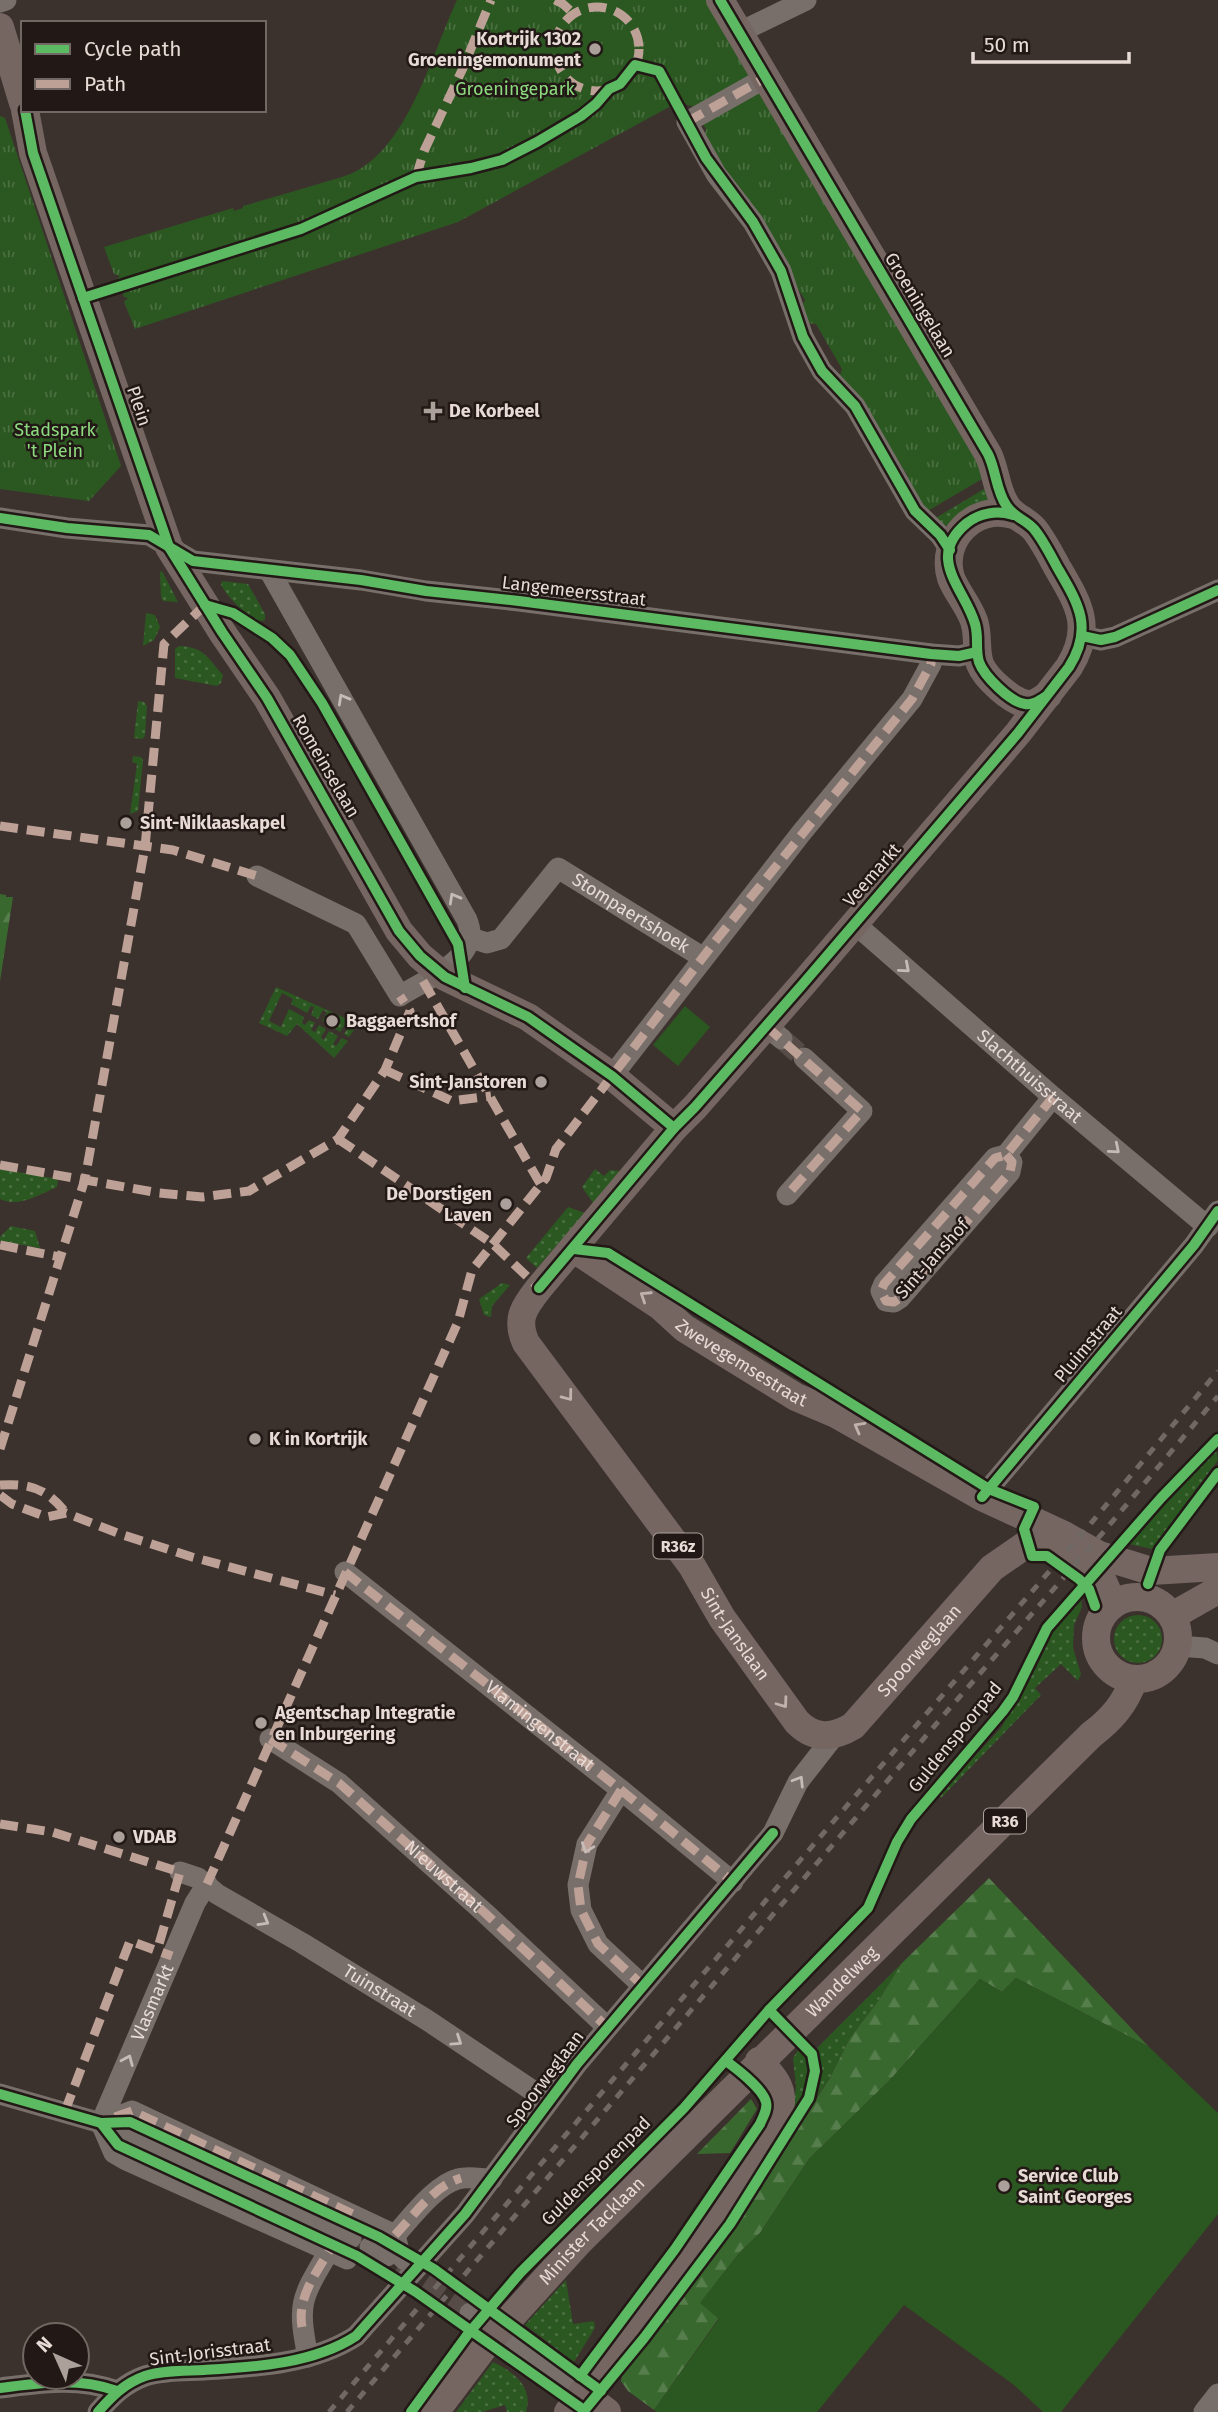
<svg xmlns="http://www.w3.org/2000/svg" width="1218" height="2412" font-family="'Fira Sans',sans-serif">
	<defs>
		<pattern id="grass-dots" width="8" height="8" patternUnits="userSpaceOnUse" patternTransform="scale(1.75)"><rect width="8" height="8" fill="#2b5721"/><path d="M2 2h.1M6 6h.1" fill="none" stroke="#4a6f40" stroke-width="1.8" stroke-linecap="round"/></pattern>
		<pattern id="forest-firs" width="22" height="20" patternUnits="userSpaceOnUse" patternTransform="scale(1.75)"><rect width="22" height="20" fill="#39682f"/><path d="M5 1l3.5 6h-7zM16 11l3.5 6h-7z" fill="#567d4c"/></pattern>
		<pattern id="park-tufts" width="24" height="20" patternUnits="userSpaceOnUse" patternTransform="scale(1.75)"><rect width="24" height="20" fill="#2b5721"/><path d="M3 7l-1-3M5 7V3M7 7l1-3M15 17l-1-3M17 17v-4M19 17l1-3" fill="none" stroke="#4a6f40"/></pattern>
	</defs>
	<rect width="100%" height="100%" fill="#3c322d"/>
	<g fill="url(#grass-dots)">
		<path d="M989,486v14l-42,26 -13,-7z"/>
		<path d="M162,571l16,31 -15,-1 -2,-3 -1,-26z"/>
		<path d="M222,581l26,3 17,30v6l-7,2c-14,-9 -29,-23 -37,-37z"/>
		<path d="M146,613l9,2 5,12 -6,13 -11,6z"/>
		<path d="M179,646c25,1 28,11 44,29l-2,8 -4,3 -42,-8v-29z"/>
		<path d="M138,701l6,1 3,4 -2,30 -3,3 -8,-1z"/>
		<path d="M133,756l8,1 2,3 -5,51 -8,3 7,-50 -5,-2z"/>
		<path d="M276,987l82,37 -9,13 -5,-3 6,-9 -4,-2 -6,9 -8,-5 5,-9 -4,-2 -5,9 -6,-4 5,-9 -4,-2 -5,9 -7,-4 3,-8 -3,-1 -4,7 -16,-9 2,-5 -11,-6 -13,28 12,6 8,-18 15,8 -2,6 3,2 4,-5 6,3 -4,7 4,2 4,-7 7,4 -5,8 3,3 5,-9 9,5 -5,8 3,2 6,-8 6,3 -14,17 -37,-34 -10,12 -28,-13z"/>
		<path d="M0,1169l58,10 -1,8c-19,8 -38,21 -57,12z"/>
		<path d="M595,1169l9,7 6,-6 10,1 -27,32 -11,-16z"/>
		<path d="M568,1207l17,6 -48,55 -11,-10z"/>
		<path d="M11,1226l24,5 5,17 -40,-7v-4z"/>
		<path d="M502,1283l8,2 -18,21 -1,11 -7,-2 -5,-16z"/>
		<path d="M1216,1448l2,12 -66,89 -23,-5z"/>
		<path d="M1081,1597l1,10 -8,18 -1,23 8,26 -3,7 -17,-17 -26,24 6,7 -100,103 -3,-3 63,-67 19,-33 19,-44 13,-20z"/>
		<circle cx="1138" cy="1639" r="24"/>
		<path d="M902,1963l-23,37 -29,38 -20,40 -41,59 27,-44 -2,-2 3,-9v-34z"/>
		<path d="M800,2047l10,9c3,24 -2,46 -18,65l4,-35 -3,-28z"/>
		<path d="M566,2280l7,44 21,-3 1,7 -21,34 -49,-37z"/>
		<path d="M493,2362c21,10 41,25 33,50h-19l-2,-7 -23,7h-26z"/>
	</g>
	<g fill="url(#forest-firs)">
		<path d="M0,894l6,1v2h7l-13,84z"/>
		<path d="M989,1878l160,169 -133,-69 -14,14 -22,-13 -90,101 -81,79 -49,74 -20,19 -39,50 18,16 -65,92 -26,-19 -7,-10 2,-10 109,-145 98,-148 20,-40 29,-38 23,-37z"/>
		<path d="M751,2099l6,10 -27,44 -33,1z"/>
	</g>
	<g fill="url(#park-tufts)">
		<path d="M457,0h255l275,476 -61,36 -20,-27 2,-9 -68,-101 2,-6 -26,-45 -9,-1 -4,-19 2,-4 -83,-130 -17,-36 1,-5 -14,-23 -5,-1 -5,-5 -224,122 -323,107 -11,-27 4,-4 -4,-1 -7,-18 3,-3 -6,-2 -10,-27 129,-39 1,3 9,-3v-2c24,-7 48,-14 72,-21 15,-5 32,-8 45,-16 51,-31 73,-118 97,-169z"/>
		<path d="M0,116l5,2 116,348 -32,35 -89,-12z"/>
	</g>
	<g fill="#2b5721">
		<path d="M685,1006l25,21 -32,39 -25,-21z"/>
		<path d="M1016,1978l133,69 69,66v101l-157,198h-18l-29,-27 -110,-80 -87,107h-160l-3,-2 65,-91 -19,-16 40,-51 20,-19 49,-74 81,-79 90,-101 22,13z"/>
	</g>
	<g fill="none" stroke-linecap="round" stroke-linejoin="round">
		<g stroke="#564b46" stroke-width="21" stroke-dasharray="21 10" stroke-linecap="butt">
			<path d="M782,1039l22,19"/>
			<path d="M400,2264l70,49"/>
		</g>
		<g stroke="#786f6b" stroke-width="21">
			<path d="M0,2l6,-2"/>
			<path d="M740,32l66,-32"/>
			<path d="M767,77l-80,45 29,52 37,48 28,49 22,66 19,34 33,35 60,105 25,24 10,15"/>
			<path d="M0,518l67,10 82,7 44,26 168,19 65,11 93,10 412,53 28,2 18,-4"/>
			<path d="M1082,636l19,4 14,-3 103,-47"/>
			<path d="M257,876l99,48 44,72c26,-17 83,-38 67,-76l-198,-350"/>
			<path id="s1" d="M854,923l199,174 155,130"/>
			<path id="s2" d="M471,938l16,5 14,-4 57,-71 144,89"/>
			<path d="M766,1026l16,13"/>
			<path d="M612,1076l190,-244 110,-133 19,-35v-10"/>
			<path d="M1006,1155l6,7 -2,10 -110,126 -6,4 -8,-1 -5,-10 3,-7 111,-126 11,-3 47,-58"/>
			<path d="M787,1195l75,-84 -58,-53"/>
			<path d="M982,1497l212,-252 24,-34"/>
			<path d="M345,1572l276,218 112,92"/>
			<path d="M1177,1646l28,2 13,6"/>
			<path d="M270,1739l69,44 146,130 122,114"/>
			<path d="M621,1790l-34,54 -9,41 3,25 17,34 45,42"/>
			<path id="s3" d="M180,1872l18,6 19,16 85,49 125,77 121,81"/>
			<path d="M0,2094l101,29 250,115"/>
			<path d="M101,2123l31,-12 263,124 5,20 5,5"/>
			<path d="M101,2123l13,30 12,7 221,99"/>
			<path id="s4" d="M101,2123l94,-220 12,-19"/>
			<path d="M395,2235c15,-16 41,-51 63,-56 10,-3 23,0 34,0"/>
			<path d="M370,2247l17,9"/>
			<path d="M470,2313l112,80"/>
			<path d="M308,2357c-11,-55 -7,-58 21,-106"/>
			<path d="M0,2388c42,-5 77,-11 117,3"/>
			<path d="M98,2412c14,-16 27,-29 47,-36 18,-6 40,-5 59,-6 51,-3 109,-6 152,-34l109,-122 112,-150 196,-231 25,-51 36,-46"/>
			<path d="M1204,2412l14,-18"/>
		</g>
		<g stroke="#756662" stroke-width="28">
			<path id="s5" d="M720,0l268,454c8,16 8,36 18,51 7,12 19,14 28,24 9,11 16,25 23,38 21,36 37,60 12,100l-51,66 -216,252 -107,122 -21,21 -135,160c-15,19 -24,31 -13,55l166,223 30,52 75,104c18,18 36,16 56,4l139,-158 36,-25 12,-3 17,5 35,22 9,10 12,27"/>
			<path d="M0,27l23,76"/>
			<path d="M25,110l8,43 136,394 53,85 45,66 132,233 21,25 25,21 83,40 84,59 62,52"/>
			<path d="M1013,515c-38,-12 -74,25 -62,63 6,15 18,28 23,43 5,14 1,29 6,43 5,13 33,40 49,40 7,0 13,-5 19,-9"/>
			<path id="s6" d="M574,1249l86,57 24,22 112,69 40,17 146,83 82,38 35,20 52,16 67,-4"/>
			<circle cx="1137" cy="1638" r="41"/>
			<path d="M1172,1616l46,-26"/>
			<path d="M582,2393l25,19"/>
			<path id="s7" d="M435,2412l49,-65 94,-104 513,-508c21,-16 34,-31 43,-56"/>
			<path d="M568,2412c49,-63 97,-127 144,-192 20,-28 67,-85 69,-118 1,-18 -11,-28 -22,-41"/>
		</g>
		<g stroke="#706864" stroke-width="5" stroke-dasharray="9 9" stroke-linecap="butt">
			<path d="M329,2412l503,-589 260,-301 126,-151"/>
			<path d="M347,2412l602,-703 157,-180 112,-133"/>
		</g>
		<g stroke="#bda197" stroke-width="9" stroke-dasharray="18 9" stroke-linecap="butt">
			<path d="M555,0l8,4 11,10"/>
			<circle cx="597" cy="49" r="42"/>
			<path d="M687,122l80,-45"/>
			<path d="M416,177l8,-26 39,-83 28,-68"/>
			<path d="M0,826l173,24 84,26"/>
			<path d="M423,981l118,204"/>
			<path d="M766,1026l96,85 -75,84"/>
			<path d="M385,1070l67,31 39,-5"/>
			<path d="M338,1139l155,105 46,44"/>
			<path d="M1006,1155l6,7 -2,10 -110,126 -6,4 -8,-1 -5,-10 3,-7 111,-126 11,-3 47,-58"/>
			<path d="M0,1165l159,28 43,4 47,-6 89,-52 47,-69 25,-59 -10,-15"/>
			<path d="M0,1245l60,12"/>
			<path d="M0,1449l85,-270 60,-332 19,-203 41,-39"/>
			<path d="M0,1485c30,-2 47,4 66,28"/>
			<path d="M0,1495l12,9 35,13 19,-4 54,21 72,23 143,38"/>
			<path id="s8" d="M345,1572l276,218 112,92"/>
			<path id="s9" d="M270,1739l69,44 146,130 122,114"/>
			<path d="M621,1790l-34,54 -9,41 3,25 17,34 45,42"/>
			<path d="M0,1824l52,8 128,40 -23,79"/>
			<path d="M207,1884l251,-562 14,-52 74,-92 10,-29 161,-210 195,-240 19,-35v-10"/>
			<path d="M65,2111l65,-170 42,15"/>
			<path d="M115,2117l17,-6 225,105"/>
			<path d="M395,2235c19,-20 39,-49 66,-57"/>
			<path d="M302,2327c-5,-29 13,-52 27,-76"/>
		</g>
		<g stroke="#221916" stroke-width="15">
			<g id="cycleway">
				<path d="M25,110l8,43 136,394 53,85 45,66 132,233 21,25 25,21 83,40 84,59 62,52"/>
				<path d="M83,298l218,-69 115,-52 55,-9 31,-8 35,-18 44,-26 15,-12 13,-15 11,-5 15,-19 24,6 47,87 47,64 28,49 22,66 19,34 33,35 60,105 25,24 10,15"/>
				<path d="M1013,515c-16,-5 -33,-2 -46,8 -43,35 -1,67 8,101 4,13 0,25 4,38 5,14 31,40 46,42 8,1 14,-3 20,-7"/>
				<path d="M0,518l67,10 82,7 44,26 168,19 65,11 93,10 412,53 28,2 18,-4"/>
				<path d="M205,605l28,8 39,25 18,17 32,48 136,241 7,44"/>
				<path d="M1082,636l19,4 14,-3 103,-47"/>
				<path d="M574,1249l34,4 381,236 45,18 -10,22 8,27h15l32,23 10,10 6,17"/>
				<path d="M539,1288l135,-160 21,-21 107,-122 216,-252 51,-66c25,-40 9,-64 -12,-100 -7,-13 -14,-27 -23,-38 -9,-10 -21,-12 -28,-24 -10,-15 -10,-35 -18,-51l-268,-454"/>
				<path d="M982,1497l212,-252 24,-34"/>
				<path d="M1148,1584l12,-34 58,-77"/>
				<path d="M0,2094l101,29 29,-1 249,115 55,32 167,122"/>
				<path d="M101,2123l17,22 239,111 59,36 168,118"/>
				<path d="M580,2376l95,-127 85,-125c3,-7 8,-15 6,-22 -3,-13 -29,-33 -40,-41"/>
				<path d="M0,2388c42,-5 77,-11 117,3"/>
				<path d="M98,2412c14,-16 27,-29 47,-36 18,-6 40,-5 59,-6 51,-3 109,-6 152,-34l109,-122 112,-150 196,-231"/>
				<path d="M411,2412l57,-78 52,-61 164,-165 85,-98 99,-102 29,-66 14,-23 92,-108 10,-14 34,-69 114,-130 57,-59"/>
				<path d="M583,2412l61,-74 86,-114 79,-126 6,-27 -3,-17 -43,-44"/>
			</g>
		</g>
		<use href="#cycleway" stroke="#5cba63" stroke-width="10"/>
	</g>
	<defs><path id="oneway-chevron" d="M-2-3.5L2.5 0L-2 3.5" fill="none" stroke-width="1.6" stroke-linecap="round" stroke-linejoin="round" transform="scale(1.75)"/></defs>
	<g stroke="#c6bbb6">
		<use href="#oneway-chevron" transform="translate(343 699) rotate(-119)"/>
		<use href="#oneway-chevron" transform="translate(454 898) rotate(-119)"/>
		<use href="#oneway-chevron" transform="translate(905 968) rotate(41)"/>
		<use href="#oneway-chevron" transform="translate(1115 1149) rotate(40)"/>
		<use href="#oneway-chevron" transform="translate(799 1781) rotate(-58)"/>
		<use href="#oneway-chevron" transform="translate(587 1848) rotate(109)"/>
		<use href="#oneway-chevron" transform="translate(264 1921) rotate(30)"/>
		<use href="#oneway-chevron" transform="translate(457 2041) rotate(34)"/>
		<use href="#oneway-chevron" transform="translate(128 2060) rotate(-67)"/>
	</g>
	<g stroke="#c0b2ad">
		<use href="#oneway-chevron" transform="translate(645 1296) rotate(-147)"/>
		<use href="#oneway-chevron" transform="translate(568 1396) rotate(53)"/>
		<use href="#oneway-chevron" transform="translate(859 1427) rotate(-151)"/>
		<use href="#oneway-chevron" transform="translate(783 1703) rotate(54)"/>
	</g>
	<g fill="#aca09b" stroke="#221916" stroke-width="2.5">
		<circle cx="595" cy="49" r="7"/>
		<path d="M429.5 400.5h7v7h7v7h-7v7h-7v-7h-7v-7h7z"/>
		<circle cx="126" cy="823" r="7"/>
		<circle cx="332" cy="1021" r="7"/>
		<circle cx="541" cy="1082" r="7"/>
		<circle cx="506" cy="1204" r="7"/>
		<circle cx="255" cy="1439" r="7"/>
		<circle cx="261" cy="1723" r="7"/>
		<circle cx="119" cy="1837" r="7"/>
		<circle cx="1004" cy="2186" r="7"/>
	</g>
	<g text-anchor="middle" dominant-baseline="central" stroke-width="5" stroke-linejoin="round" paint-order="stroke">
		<g fill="#221916" stroke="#ada19c" stroke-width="2">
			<rect x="653.5" y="1533.5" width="49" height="25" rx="5"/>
			<rect x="984" y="1808.5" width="42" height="25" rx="5"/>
		</g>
		<g font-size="16" font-weight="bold" fill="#e8dbd6">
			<text x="678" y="1546">R36z</text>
			<text x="1005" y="1821">R36</text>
		</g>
		<g font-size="18" font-weight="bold" fill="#e8dbd6" stroke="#221916" text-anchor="start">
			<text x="581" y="39" text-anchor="end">Kortrijk 1302<tspan x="581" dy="21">Groeningemonument</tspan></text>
			<text x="449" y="411">De Korbeel</text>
			<text x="140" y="823">Sint-Niklaaskapel</text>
			<text x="346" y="1021">Baggaertshof</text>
			<text x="527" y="1082" text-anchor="end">Sint-Janstoren</text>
			<text x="492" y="1194" text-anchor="end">De Dorstigen<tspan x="492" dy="21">Laven</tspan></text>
			<text x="269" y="1439">K in Kortrijk</text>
			<text x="275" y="1713">Agentschap Integratie<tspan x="275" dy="21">en Inburgering</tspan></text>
			<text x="133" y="1837">VDAB</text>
			<text x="1018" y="2176">Service Club<tspan x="1018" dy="21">Saint Georges</tspan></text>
		</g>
		<g font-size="18" fill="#8cdb7f" stroke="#221916">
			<text x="515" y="89">Groeningepark</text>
			<text x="55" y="430">Stadspark<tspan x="55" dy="21">'t Plein</tspan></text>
		</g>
		<g font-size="18" fill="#e8dbd6" stroke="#221916">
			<text transform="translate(920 305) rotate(59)">Groeningelaan</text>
			<text transform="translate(139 406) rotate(71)">Plein</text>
			<text transform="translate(574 591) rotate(7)">Langemeersstraat</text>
			<text transform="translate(326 766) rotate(60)">Romeinselaan</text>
			<text transform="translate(872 875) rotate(-49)">Veemarkt</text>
			<text stroke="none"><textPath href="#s2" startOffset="208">Stompaertshoek</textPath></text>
			<text stroke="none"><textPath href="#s1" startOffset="233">Slachthuisstraat</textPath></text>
			<text transform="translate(932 1259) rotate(-48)">Sint-Janshof</text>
			<text transform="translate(1088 1344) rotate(-50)">Pluimstraat</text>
			<text stroke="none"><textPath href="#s6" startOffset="203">Zwevegemsestraat</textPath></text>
			<text stroke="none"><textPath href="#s5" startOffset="2007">Sint-Janslaan</textPath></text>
			<text stroke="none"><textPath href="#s5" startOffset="2277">Spoorweglaan</textPath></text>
			<text stroke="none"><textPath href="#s8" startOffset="248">Vlamingenstraat</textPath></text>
			<text transform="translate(955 1737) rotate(-51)">Guldenspoorpad</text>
			<text stroke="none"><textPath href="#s9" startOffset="222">Nieuwstraat</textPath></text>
			<text stroke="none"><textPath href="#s7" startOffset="593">Wandelweg</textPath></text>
			<text stroke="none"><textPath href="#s3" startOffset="233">Tuinstraat</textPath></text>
			<text stroke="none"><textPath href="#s4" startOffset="131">Vlasmarkt</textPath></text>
			<text transform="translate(545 2079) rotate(-53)">Spoorweglaan</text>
			<text transform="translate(596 2171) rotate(-45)">Guldensporenpad</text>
			<text stroke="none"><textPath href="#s7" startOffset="240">Minister Tacklaan</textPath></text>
			<text transform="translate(210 2352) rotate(-7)">Sint-Jorisstraat</text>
		</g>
	</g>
	<rect x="21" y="21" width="245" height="91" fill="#221916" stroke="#716763" stroke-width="2"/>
	<rect x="35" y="44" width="35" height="10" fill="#5cba63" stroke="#716763" stroke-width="2"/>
	<text x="84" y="56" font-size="21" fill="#e8dbd6">Cycle path</text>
	<rect x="35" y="79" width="35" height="10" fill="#bda197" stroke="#716763" stroke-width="2"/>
	<text x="84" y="91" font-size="21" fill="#e8dbd6">Path</text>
	<g transform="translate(56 2356) rotate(315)"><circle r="33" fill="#221916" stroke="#716763" stroke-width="2"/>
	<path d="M0-5L12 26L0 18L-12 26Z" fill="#aca09b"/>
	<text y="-10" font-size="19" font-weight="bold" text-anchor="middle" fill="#e8dbd6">N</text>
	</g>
	<path d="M973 52v10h156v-10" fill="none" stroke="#e8dbd6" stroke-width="3.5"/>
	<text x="984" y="52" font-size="21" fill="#e8dbd6" stroke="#221916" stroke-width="5" paint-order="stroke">50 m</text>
</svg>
